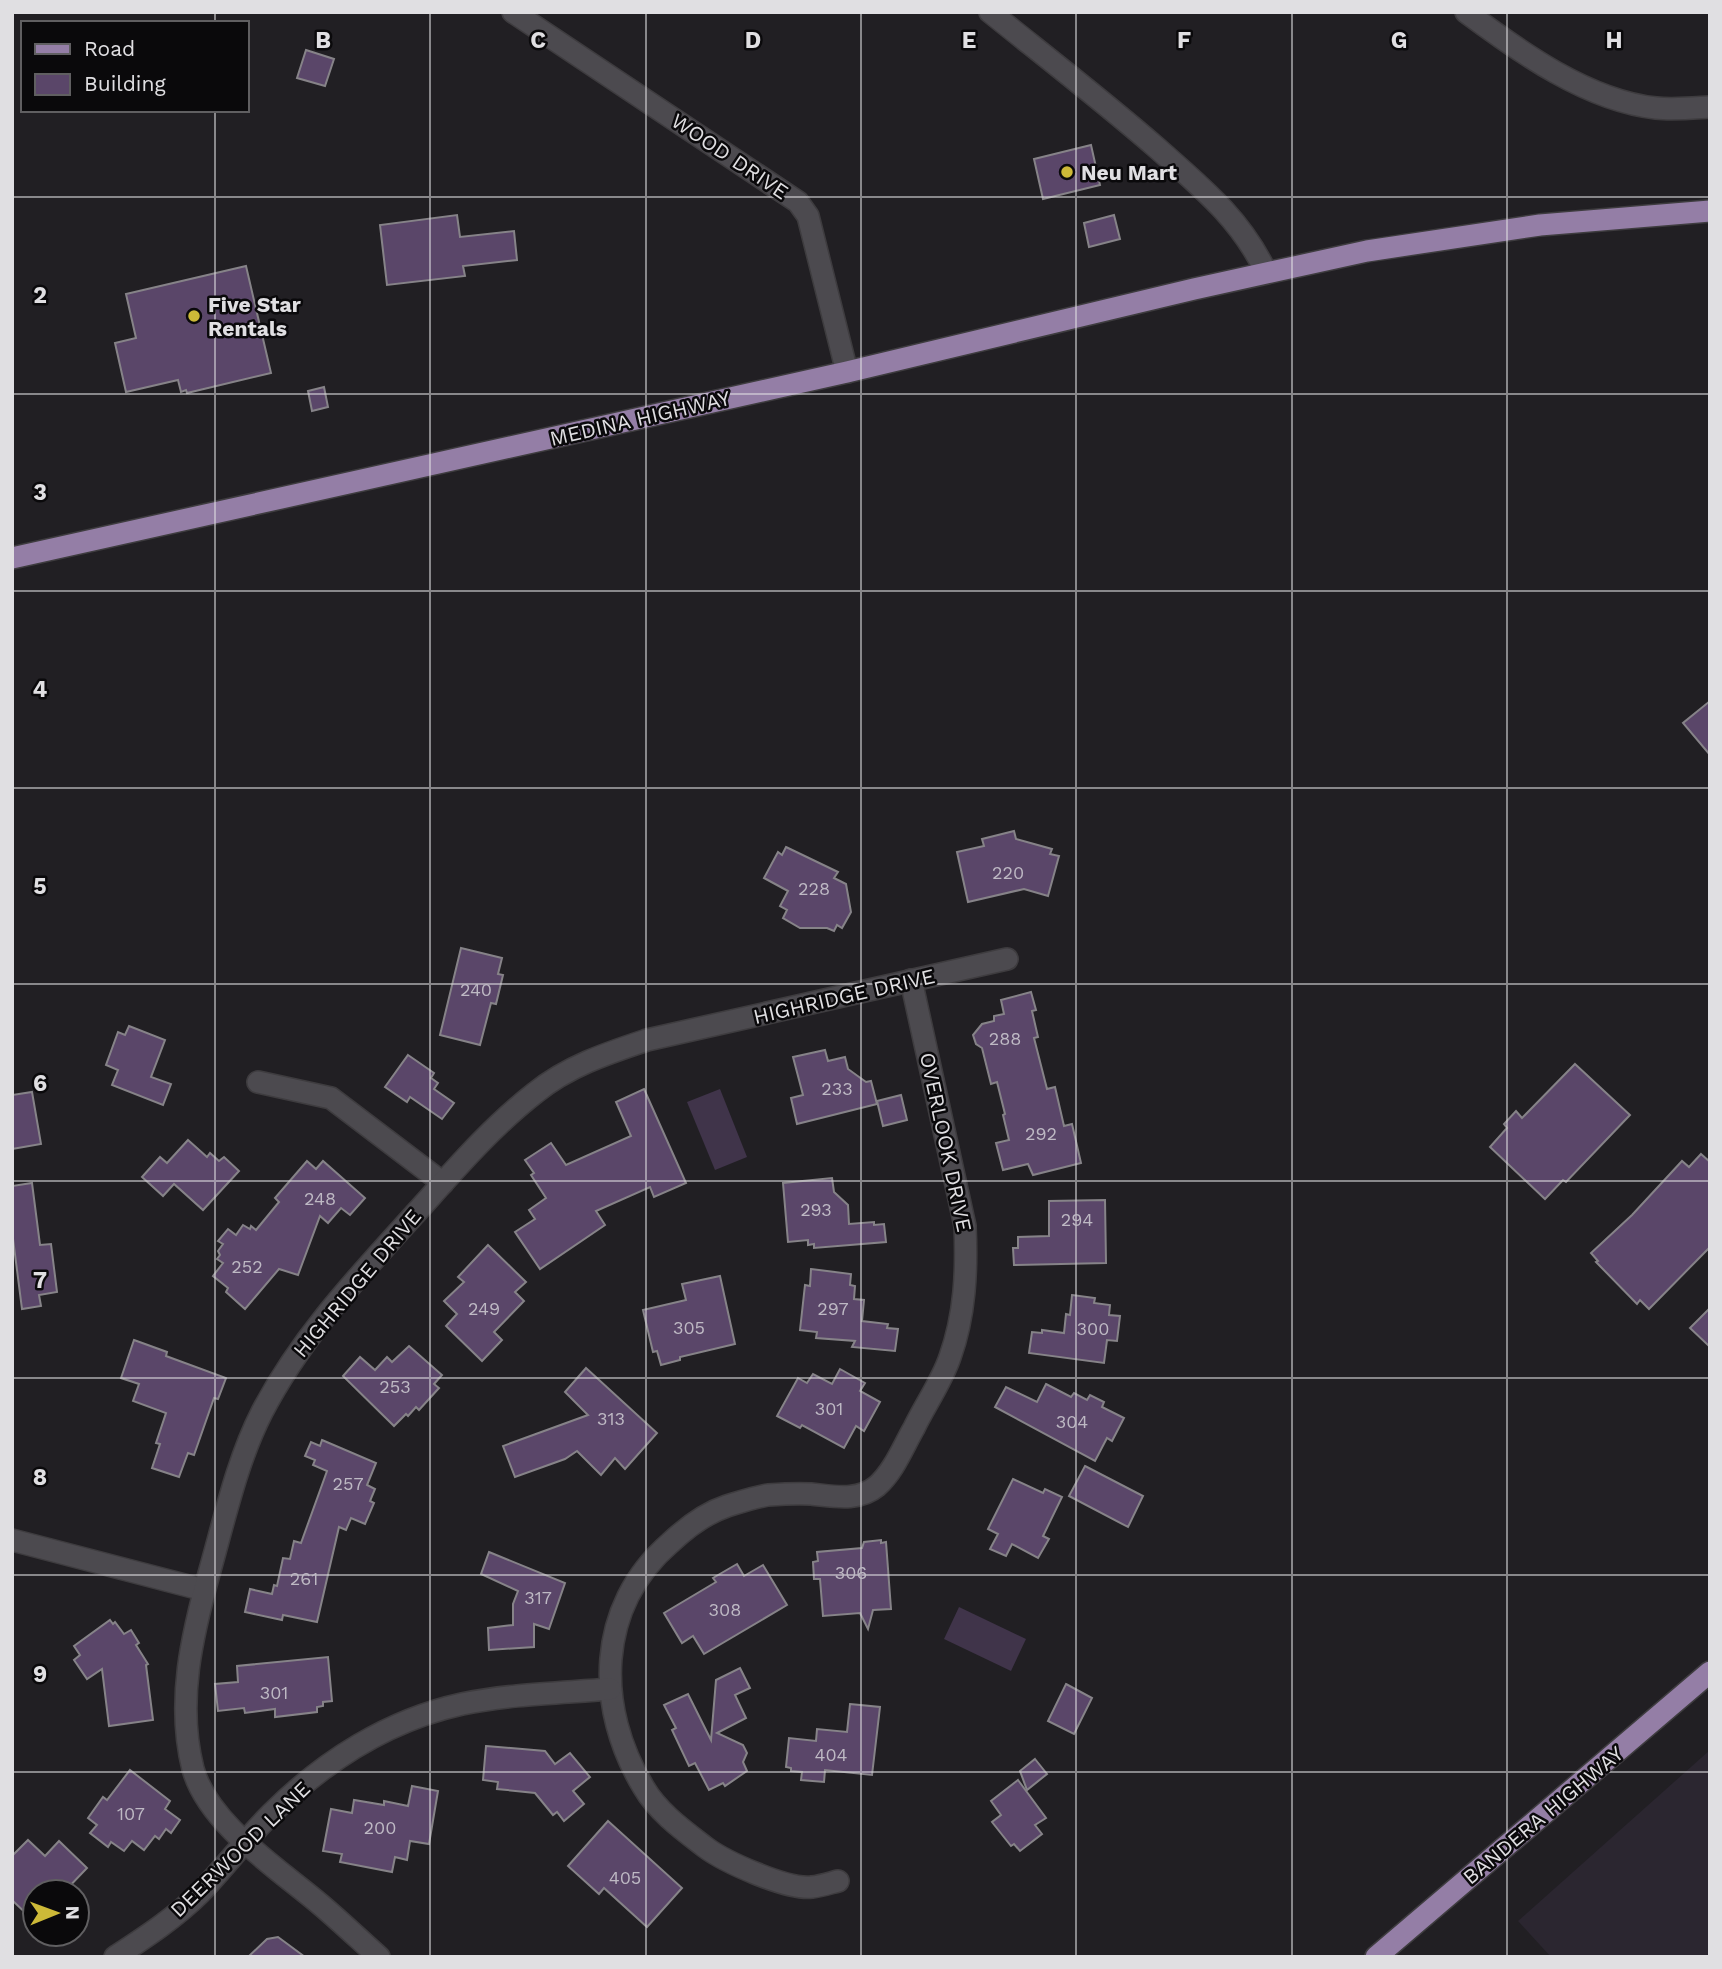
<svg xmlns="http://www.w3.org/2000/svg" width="1722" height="1969" font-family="'Work Sans',sans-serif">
	<rect width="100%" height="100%" fill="#211f23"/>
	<path fill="#2b2630" d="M1710,1750v207h-159l-33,-36z"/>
	<g fill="#40344a">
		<path d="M720,1089l27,68 -32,13 -28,-68z"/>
		<path d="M959,1607l67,32 -15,32 -67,-32z"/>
	</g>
	<g fill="#5a4669" stroke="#868388" stroke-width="2">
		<path d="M306,50l28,9 -9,27 -28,-8z"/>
		<path d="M1091,145l9,40 -57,14 -9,-40z"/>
		<path d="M457,215l3,22 54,-6 3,29 -54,6 2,10 -78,9 -7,-60z"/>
		<path d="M1114,215l6,24 -31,8 -5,-24z"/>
		<path d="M246,266l25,107 -84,20 -1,-3 -5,2 -3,-12 -52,12 -11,-49 21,-5 -10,-44z"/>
		<path d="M324,387l4,20 -16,4 -4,-20z"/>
		<path d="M1710,701v54l-27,-32z"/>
		<path d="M1014,831l2,8 36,10 -2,5 9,2 -11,40 -24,-7 -56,13 -11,-50 27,-6 -2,-7z"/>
		<path d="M786,847l52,25 -4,6 12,6 5,28 -9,16 -5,-3 -3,6 -7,-3h-27l-17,-10 4,-8 -7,-4 8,-15 -24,-13 14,-26 4,3z"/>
		<path d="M461,948l41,10 -4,16 5,1 -7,29 -5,-1 -11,42 -40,-10z"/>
		<path d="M1031,992l5,18 -4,1 6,26 -4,1 13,51 8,-2 9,39 8,-2 9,39 -48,12 -5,-11 -25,6 -7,-27 13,-3 -6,-25 2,-1 -8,-32 -6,2 -9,-36 -6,-4 -3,-9 9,-11 12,-3v-5l10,-2 -3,-14z"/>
		<path d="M129,1026l36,14 -14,37 20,7 -8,21 -51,-20 6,-15 -12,-5 12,-33 7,3z"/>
		<path d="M825,1050l3,11 17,-4 3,12 18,13 5,-1 6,23 -80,20 -6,-26 12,-3 -10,-38z"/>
		<path d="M408,1055l26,18 -3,5 7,5 -4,6 20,14 -12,16 -32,-22 -3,5 -22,-15z"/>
		<path d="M1575,1064l55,51 -64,67 -3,-2 -18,19 -55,-52 17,-19 -3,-4 12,-13 6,7z"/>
		<path d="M644,1089l42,94 -32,14 -4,-10 -54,24 9,14 -65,44 -25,-37 20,-13 -6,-9 17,-12 -15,-23 3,-2 -9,-13 26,-17 15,22 65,-29 -15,-34z"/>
		<path d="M32,1092l9,52 -29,5v-54z"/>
		<path d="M901,1095l6,25 -24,6 -6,-25z"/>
		<path d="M188,1140l19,17 3,-4 9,8 5,-4 15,14 -36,39 -29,-26 -11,12 -21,-19 18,-20 7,6z"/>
		<path d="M1701,1154l9,8v85l-61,62 -9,-9 -3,4 -41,-42 2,-1 -7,-8 41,-38 50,-54 7,6z"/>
		<path d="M307,1161l9,8 7,-8 42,37 -15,17 -9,-7 -13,15 -8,-7 -22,59 -19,-6 -34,40 -19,-17 2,-4 -15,-12 10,-13 -6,-4 3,-4 -2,-4 5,-7 -5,-3 10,-12 8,6 7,-10 7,4 1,-3 5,4 23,-28 -4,-4z"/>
		<path d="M832,1178l2,14 14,13 1,19 25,-2v3l10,-1 2,18 -72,6v-4l-6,1v-5l-20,2 -5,-59z"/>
		<path d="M32,1183l8,62 11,-1 6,48 -18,3 2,11 -19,3 -10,-78v-45z"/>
		<path d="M1105,1200l1,63 -92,2 -1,-17h5v-11l31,-1v-35z"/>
		<path d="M488,1245l38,37 -11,10 9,9 -30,31 8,8 -20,21 -36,-35 11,-12 -13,-13 20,-19 -6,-5z"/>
		<path d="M811,1269l40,5 -1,11 5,1 -1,13 10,1 -2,21 26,3 -1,4 11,1 -3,22 -43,-4 3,-6 -39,-3 1,-6 -17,-2 5,-45 5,1z"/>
		<path d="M720,1276l15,68 -55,13v3l-19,5 -4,-14 -4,1 -10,-42 43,-10 -4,-16z"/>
		<path d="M1072,1295l23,3 -1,5 16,2 -1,10 11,1 -3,25 -10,-1 -3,23 -75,-10 3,-21 10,1v-3l22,3 2,-19 4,1z"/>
		<path d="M1710,1308v39l-20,-19z"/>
		<path d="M134,1340l33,12 -1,4 60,22 -8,21 -4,-1 -20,57 -6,-2 -9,24 -27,-9 8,-24 -4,-1 10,-30 -33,-12 6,-17 -18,-6z"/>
		<path d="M409,1346l33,29 -8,9 5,4 -20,22 -3,-3 -8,9 -2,-2 -12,12 -51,-50 17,-19 15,13 12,-13 5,5z"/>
		<path d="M586,1368l71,65 -32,36 -10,-11 -14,17 -24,-24 -12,8 -50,18 -12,-31 85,-31 -23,-23z"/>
		<path d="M840,1369l25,14 -5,8 20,11 -16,29 -8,-5 -12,22 -42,-23 -2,3 -23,-12 21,-38 9,5 6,-9 19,10z"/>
		<path d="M1046,1384l25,13 3,-4 13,7 3,-5 14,7 -2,5 22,11 -12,23 -5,-3 -12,23 -100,-54 11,-20 31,15z"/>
		<path d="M322,1440l54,23 -9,22 8,4 -5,12 4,2 -9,21 -14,-6 -5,12 -7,-3 -22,95 -34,-7 -1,5 -37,-8 5,-23 22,5 2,-9 3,1 6,-28 7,1 4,-18 7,2 26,-72 -14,-6 2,-5 -10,-4 6,-14 9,4z"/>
		<path d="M1085,1466l58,30 -15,31 -59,-31z"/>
		<path d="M1013,1479l30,14 2,-4 17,8 -19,39 6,3 -11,19 -26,-14 -6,12 -16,-7 8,-15 -10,-5z"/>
		<path d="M881,1540v3l5,-1 5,67 -18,1 -5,19 -8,-16 -37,3 -3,-37h-6l-1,-17 5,-1 -1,-9 45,-4 2,-6z"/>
		<path d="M489,1552l76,31 -16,46 -15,-5v23l-45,3 -1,-22 25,-3v-21l5,-13 -37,-17z"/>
		<path d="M737,1564l7,12 19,-11 24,40 -83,49 -11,-18 -11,7 -18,-30 52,-31 -3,-4z"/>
		<path d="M110,1620l3,4 2,-2 9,12 7,-4 8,13 -3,2 12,19 -2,1 7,55 -44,6 -7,-57 -15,10 -13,-19 6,-5 -6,-9z"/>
		<path d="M328,1657l4,44 -9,1v4l-6,1v5l-42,5v-8l-30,4 -1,-5 -26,3 -3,-27 23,-2 -1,-16z"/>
		<path d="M740,1668l10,20 -15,7 11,23 -29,15 26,12 4,8 -4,9 4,9 -22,15 -2,-3 -14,7 -14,-27 -6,3 -17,-36 4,-2 -12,-23 24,-11 23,46 5,-60z"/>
		<path d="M1066,1684l26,14 -18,36 -26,-13z"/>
		<path d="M850,1704l30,3 -8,68 -47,-5 -1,12 -23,-2 1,-8 -11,-1v-3l-5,-1 3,-29 27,3 1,-12 30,3z"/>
		<path d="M486,1746l59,5 10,13 15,-11 20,24 -17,14 11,13 -20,17 -7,-9 -4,3 -18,-22 -38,-4 1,-7 -15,-2z"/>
		<path d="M1035,1759l12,15 -20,16 -7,-19z"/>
		<path d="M130,1770l40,31 -5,8 15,11 -9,13 -5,-4 -7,10 -4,-3 -11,14 -12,-9 -8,10 -13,-9 -3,5 -18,-14 7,-8 -9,-7 15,-21 4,3z"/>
		<path d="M1018,1780l28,38 -11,7 7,9 -22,17 -6,-7 -3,2 -19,-24 9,-7 -10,-14z"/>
		<path d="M412,1786l26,5 -9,53 -19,-3 -3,19 -12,-3 -3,15 -52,-10 2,-8 -19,-3 8,-42 21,4 2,-13 30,5v-4l24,5z"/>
		<path d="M608,1821l74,67 -35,39 -43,-39 -5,6 -31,-28z"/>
		<path d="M28,1840l17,16 14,-15 28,27 -23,24h-29v30l-23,-22v-44z"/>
		<path d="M278,1937l27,20h-57l19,-18z"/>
	</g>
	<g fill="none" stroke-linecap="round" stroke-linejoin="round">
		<g stroke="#3e3c3f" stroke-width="24">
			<g id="minor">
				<path d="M513,12l285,190 10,14 39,156"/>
				<path d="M990,12c56,45 113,89 167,136 44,39 83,70 109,124"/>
				<path d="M1466,12c54,40 122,89 190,96 17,2 37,0 54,-1"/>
				<path d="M258,1082l73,16 112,85"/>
				<path d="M12,1540l192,50"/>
				<path d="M838,1881c-8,2 -17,5 -26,6 -25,3 -87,-25 -107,-40 -22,-17 -47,-35 -61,-59 -49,-80 -48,-181 26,-245 16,-15 36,-30 57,-37 13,-4 28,-9 41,-11 14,-1 29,-2 43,-1 22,2 47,8 66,-8 17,-15 26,-39 37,-58 11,-23 28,-47 36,-71 15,-42 17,-86 15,-131l-54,-246"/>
				<path d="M115,1957c29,-19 60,-39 85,-64 24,-25 46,-54 71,-79 53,-53 118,-94 191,-110 49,-10 99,-11 148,-15"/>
				<path d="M379,1957c-19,-17 -38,-35 -58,-52 -41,-35 -113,-81 -128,-136 -17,-67 -1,-134 17,-199 15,-53 27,-109 52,-158 39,-75 95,-134 152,-197 38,-42 76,-87 121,-122 33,-27 73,-40 112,-53l360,-81"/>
			</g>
		</g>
		<g stroke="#3e3c3f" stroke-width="24">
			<g id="major">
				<path d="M12,558l835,-186 347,-83 173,-38 173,-26 170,-14"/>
				<path d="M1376,1957l334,-285"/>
			</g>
		</g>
		<use href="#minor" stroke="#4c4a4f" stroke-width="21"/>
		<use href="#major" stroke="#947ea6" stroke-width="21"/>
	</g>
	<path fill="none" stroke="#e0dfe2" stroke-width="2" stroke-opacity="0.55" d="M215,12v11M430,12v1945M646,12v1945M861,12v1945M1076,12v1945M1292,12v1945M1507,12v1945M215,110v1847M12,197h1698M12,394h1698M12,591h1698M12,788h1698M12,984h1698M12,1181h1698M12,1378h1698M12,1575h1698M12,1772h1698"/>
	<g fill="#cdb938" stroke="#0a090b" stroke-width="2.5">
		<circle cx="1067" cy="172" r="7"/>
		<circle cx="194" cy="316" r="7"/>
	</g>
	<g text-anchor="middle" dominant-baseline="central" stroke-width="5" stroke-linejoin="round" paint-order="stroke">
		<g font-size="18" fill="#beb9c4">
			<text x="1008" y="872">220</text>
			<text x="814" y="888">228</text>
			<text x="476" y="989">240</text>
			<text x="1005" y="1038">288</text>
			<text x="837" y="1088">233</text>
			<text x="1041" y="1133">292</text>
			<text x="320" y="1198">248</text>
			<text x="816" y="1209">293</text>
			<text x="1077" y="1219">294</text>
			<text x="247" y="1266">252</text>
			<text x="484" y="1308">249</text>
			<text x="833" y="1308">297</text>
			<text x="689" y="1327">305</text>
			<text x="1093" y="1328">300</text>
			<text x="395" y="1386">253</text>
			<text x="829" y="1408">301</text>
			<text x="611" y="1418">313</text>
			<text x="1072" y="1421">304</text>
			<text x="348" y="1483">257</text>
			<text x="851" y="1572">306</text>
			<text x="304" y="1578">261</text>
			<text x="538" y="1597">317</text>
			<text x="725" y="1609">308</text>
			<text x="274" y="1692">301</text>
			<text x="831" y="1754">404</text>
			<text x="131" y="1813">107</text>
			<text x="380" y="1827">200</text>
			<text x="625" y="1877">405</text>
		</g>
		<g font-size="21" fill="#e0dfe2" stroke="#0a090b">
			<text transform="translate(730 156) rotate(34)">WOOD DRIVE</text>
			<text transform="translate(640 418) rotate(-13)">MEDINA HIGHWAY</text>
			<text transform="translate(844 996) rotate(-13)">HIGHRIDGE DRIVE</text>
			<text transform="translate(946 1142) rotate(78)">OVERLOOK DRIVE</text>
			<text transform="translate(357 1283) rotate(-50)">HIGHRIDGE DRIVE</text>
			<text transform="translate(1543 1815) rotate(-40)">BANDERA HIGHWAY</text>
			<text transform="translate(240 1849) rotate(-44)">DEERWOOD LANE</text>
		</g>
		<g font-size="21" font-weight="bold" fill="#e0dfe2" stroke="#0a090b" text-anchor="start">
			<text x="1081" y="172">Neu Mart</text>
			<text x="208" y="304">Five Star<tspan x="208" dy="24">Rentals</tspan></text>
		</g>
	</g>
	<g font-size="23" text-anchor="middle" font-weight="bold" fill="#e0dfe2" stroke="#0a090b" stroke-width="5" stroke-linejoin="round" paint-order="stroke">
		<text x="323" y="48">B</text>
		<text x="538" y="48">C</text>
		<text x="753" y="48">D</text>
		<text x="969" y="48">E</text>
		<text x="1184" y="48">F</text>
		<text x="1399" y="48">G</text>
		<text x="1614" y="48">H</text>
		<text x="40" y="303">2</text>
		<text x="40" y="500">3</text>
		<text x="40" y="697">4</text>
		<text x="40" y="894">5</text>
		<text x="40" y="1091">6</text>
		<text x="40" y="1288">7</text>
		<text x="40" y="1485">8</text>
		<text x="40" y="1682">9</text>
	</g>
	<rect width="1722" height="1969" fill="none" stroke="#e0dfe2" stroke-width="28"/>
	<rect x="21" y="21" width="228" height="91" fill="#0a090b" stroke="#605f61" stroke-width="2"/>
	<rect x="35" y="44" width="35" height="10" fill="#947ea6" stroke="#605f61" stroke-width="2"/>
	<text x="84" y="56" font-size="21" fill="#e0dfe2">Road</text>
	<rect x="35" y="74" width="35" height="21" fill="#5a4669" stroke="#605f61" stroke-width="2"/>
	<text x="84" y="91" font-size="21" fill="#e0dfe2">Building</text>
	<g transform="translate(56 1913) rotate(89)"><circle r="33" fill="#0a090b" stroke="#605f61" stroke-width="2"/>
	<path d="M0-5L12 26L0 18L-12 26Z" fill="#cdb938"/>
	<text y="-10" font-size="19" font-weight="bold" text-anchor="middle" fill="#e0dfe2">N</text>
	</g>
</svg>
